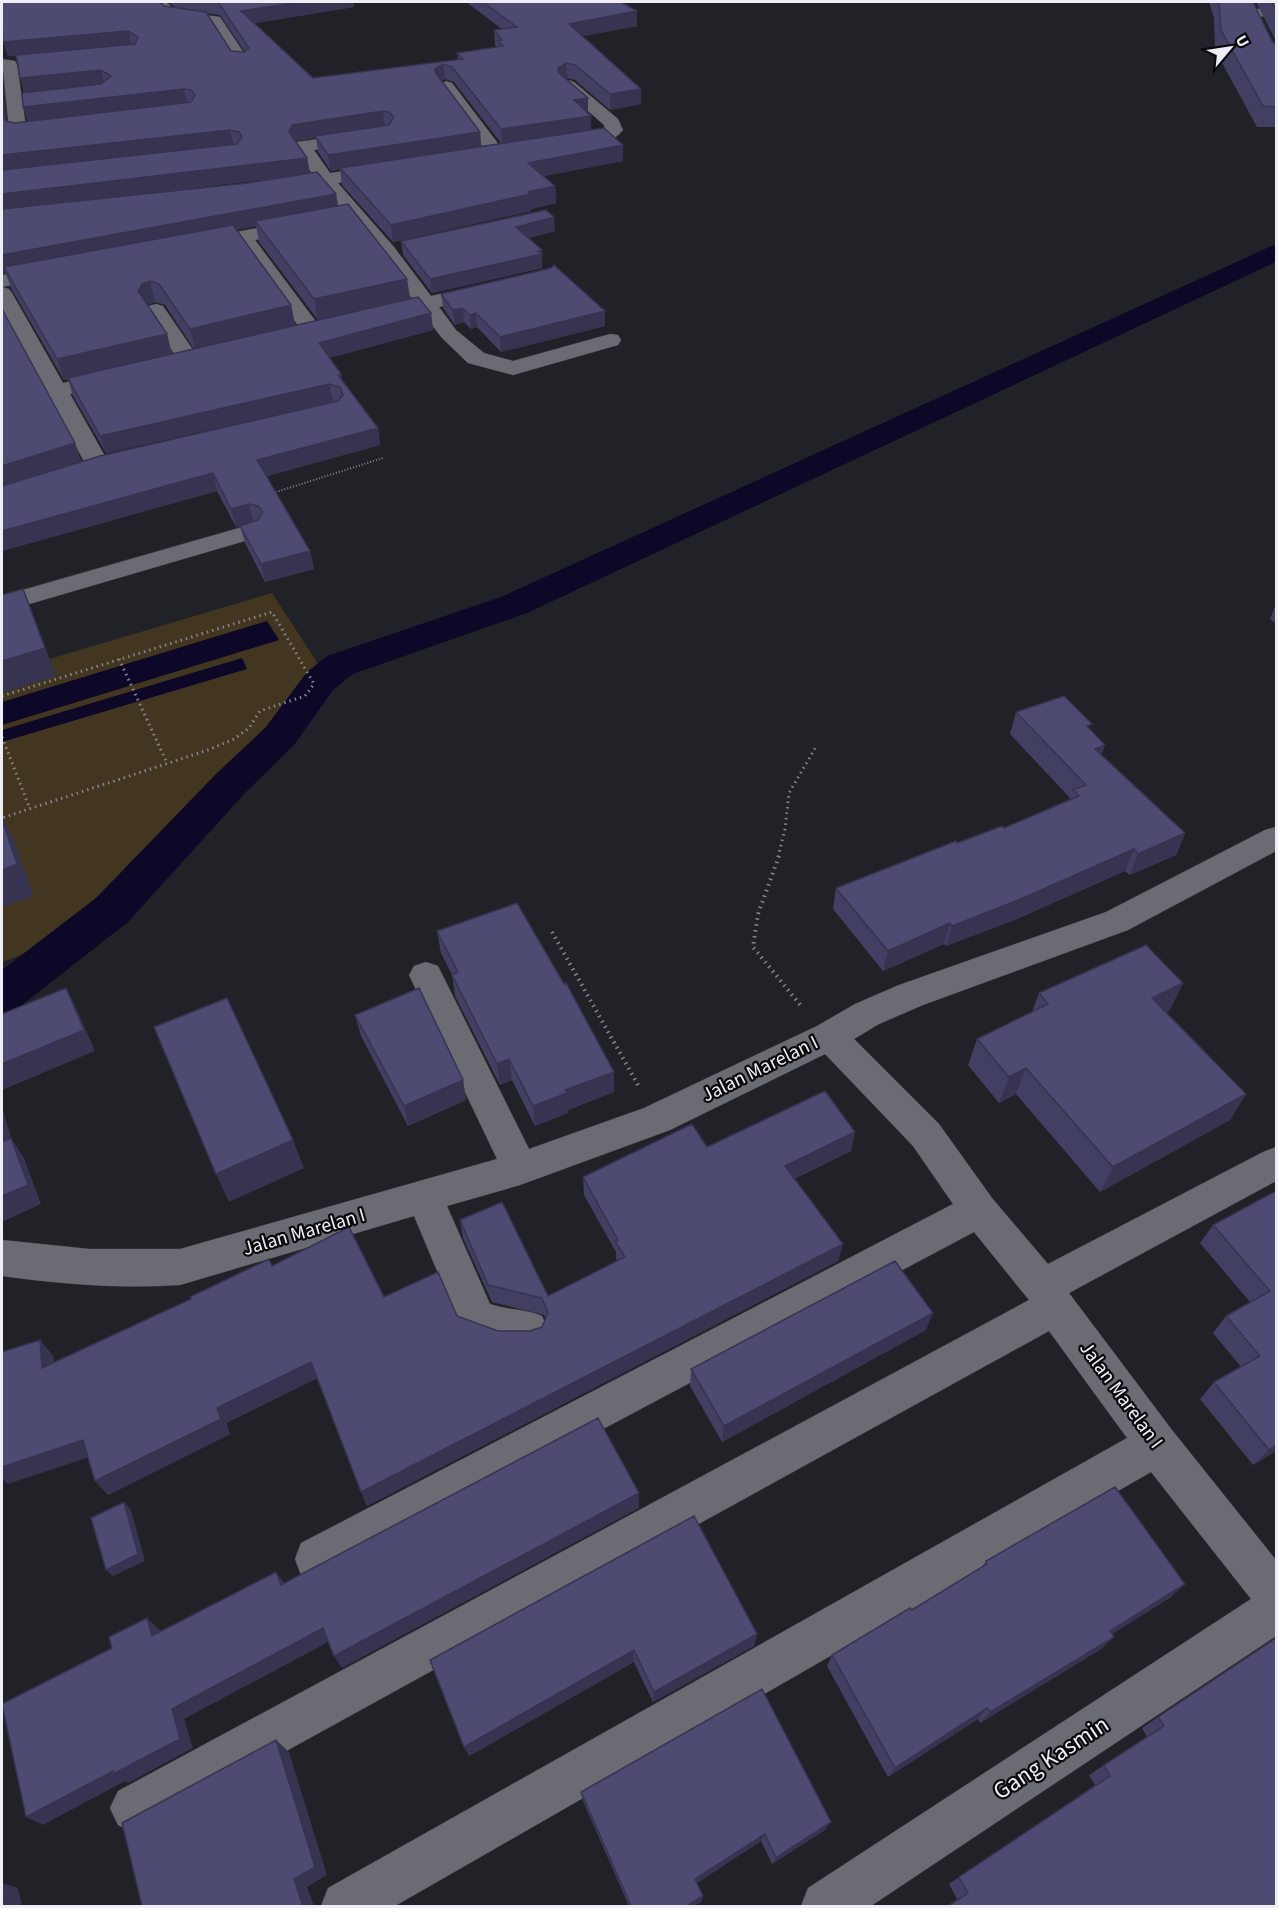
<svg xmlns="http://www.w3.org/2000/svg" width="1278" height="1908" viewBox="0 0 1278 1908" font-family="'Source Sans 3',sans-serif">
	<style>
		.green { fill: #423620 }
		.water { fill: #0d0728 }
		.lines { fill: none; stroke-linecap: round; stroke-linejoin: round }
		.canal { fill: #0d0728; fill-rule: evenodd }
		.minor-casing { stroke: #3c3c43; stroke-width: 1 }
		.path-far2 { stroke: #85858b; stroke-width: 2; stroke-dasharray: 1 2; stroke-linecap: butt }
		.path-far1 { stroke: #85858b; stroke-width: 3; stroke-dasharray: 1.5 4; stroke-linecap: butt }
		.path { stroke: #85858b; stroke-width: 4; stroke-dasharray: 1.5 4.5; stroke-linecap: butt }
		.minor { fill: #6b6b74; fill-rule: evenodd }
		.wall { fill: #424062; fill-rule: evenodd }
		.shaded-wall { fill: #363450 }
		.building { fill: #4d4b72; stroke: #363450; stroke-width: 1.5 }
		.labels { text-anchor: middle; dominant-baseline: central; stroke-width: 4.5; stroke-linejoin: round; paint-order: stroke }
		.street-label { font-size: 20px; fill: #eeeef4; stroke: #0b0b0e }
		.near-street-label { font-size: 24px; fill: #eeeef4; stroke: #0b0b0e }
	</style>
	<rect width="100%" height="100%" fill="#212128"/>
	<!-- green -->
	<path class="green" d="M 272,593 L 326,676 L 277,739 L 230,784 L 112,910 L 41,948 L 2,962 L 2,673 Z"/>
	<!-- water -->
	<path class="water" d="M 267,621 L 279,640 L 2,725 L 2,702 Z
		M 242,658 L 247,669 L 2,742 L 2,730 Z"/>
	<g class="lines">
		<!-- canal -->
		<path class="canal" d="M 1276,244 L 1276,262 L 527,613 L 353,674 L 333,690 L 294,745 L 244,794 L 128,922 L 18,1008 L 2,1013 L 2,970 L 96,898 L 216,774 L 266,727 L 307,672 L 327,656 L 501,597 Z"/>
		<!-- minor casing -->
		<g class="minor-casing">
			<path id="minor" d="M 151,2 L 166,2 L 177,11 L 220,17 L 250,62 L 248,65 L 236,65 L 210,24 L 168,18 Z
				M 1253,9 L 1276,9 L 1276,17 L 1248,16 L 1246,13 L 1248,10 Z
				M 2,59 L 15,61 L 17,64 L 26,127 L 55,123 L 61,124 L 64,128 L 61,132 C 47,135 19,143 9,130 Z
				M 568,80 L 574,82 L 618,119 L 623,130 C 611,146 586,144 568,147 L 562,146 L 559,142 L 562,138 L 601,132 L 605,129 L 604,125 L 562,88 L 560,85 Z
				M 446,81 L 452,83 L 503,150 L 506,154 L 503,158 L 491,158 L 438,86 Z
				M 361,133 L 367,134 L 370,138 L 367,142 L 314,150 L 330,173 L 387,165 L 393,166 L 396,170 L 393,174 L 338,183 L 394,247 L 431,296 L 486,284 L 493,286 L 496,290 L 493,294 L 439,307 L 456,330 L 484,353 L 513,361 L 610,334 L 618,335 L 621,340 L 618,345 L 513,375 L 468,363 L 442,338 L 421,311 L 382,320 L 375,318 L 372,314 L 375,310 L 414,301 L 380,255 L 321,185 L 277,191 L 271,190 L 268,186 L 271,182 L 313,175 L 294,146 L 297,142 Z
				M 301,220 L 308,222 L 311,226 L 308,230 L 255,240 L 323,331 L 319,335 L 312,337 L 305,335 L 238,243 L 198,251 L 191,249 L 188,245 L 191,241 L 198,239 Z
				M 53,266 L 60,268 L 63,272 L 60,276 L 2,287 L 9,289 L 12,293 L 63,383 L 115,370 L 123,372 L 126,377 L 123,382 L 70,394 L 110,465 L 106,470 L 98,472 L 90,470 L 86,465 L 2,311 L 2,275 Z
				M 156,304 L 163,306 L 200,360 L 197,365 L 189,366 L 181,365 L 178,360 L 146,310 L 149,306 Z
				M 253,524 L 262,526 L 265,531 L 262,536 L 2,612 L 2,596 Z
				M 1276,827 L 1276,851 L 1128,930 L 923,1005 L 879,1024 L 854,1039 L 939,1124 L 992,1198 L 1048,1264 L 1263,1152 L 1276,1147 L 1276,1181 L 1069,1293 L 1172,1430 L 1276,1560 L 1276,1636 L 871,1906 L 801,1906 L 808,1888 L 1251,1599 L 1151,1472 L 395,1906 L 321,1906 L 328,1888 L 1127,1438 L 1049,1331 L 152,1825 L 135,1833 L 118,1825 L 110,1808 L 118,1791 L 1029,1300 L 974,1232 L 317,1581 L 301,1575 L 295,1559 L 301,1543 L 953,1204 L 913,1146 L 825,1054 L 670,1130 L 520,1185 L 447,1206 L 490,1304 C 507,1310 525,1309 542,1316 L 548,1329 L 542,1342 C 513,1354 489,1342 462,1330 L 414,1216 L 180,1285 C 120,1289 61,1284 2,1276 L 2,1240 L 90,1249 L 180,1249 L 497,1159 L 409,975 L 414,966 L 426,962 L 438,966 L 529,1149 L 644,1108 L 817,1026 L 855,1004 L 899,985 L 1106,912 L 1265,830 Z"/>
		</g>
		<!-- path-far2 -->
		<path class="path-far2" d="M 273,493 L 383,458"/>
		<!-- path-far1 -->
		<path class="path-far1" d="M 119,659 L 167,763
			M 2,696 L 272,612 L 314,684 L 305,696 L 260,711 L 249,728 L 234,739 L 208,750 L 2,818
			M 2,737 L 30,809
			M 778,857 L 785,829 L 789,793 L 817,745"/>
		<!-- path -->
		<path class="path" d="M 779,856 L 758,914 L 753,947 L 802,1007
			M 552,932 L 638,1085"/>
		<!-- minor -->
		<use href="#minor" class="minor"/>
	</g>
	<!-- wall -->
	<path class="wall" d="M 2,2 L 160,2 L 164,6 L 176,8 L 168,2 L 353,2 L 354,7 L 255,23 L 313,78 L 458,60 L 457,53 L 497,47 L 495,45 L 494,30 L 502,29 L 466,2 L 621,2 L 637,11 L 637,26 L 582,36 L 641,89 L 641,104 L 610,110 L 575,80 L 567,78 L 566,79 L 588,98 L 588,113 L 591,116 L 591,130 L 604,128 L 623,145 L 623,161 L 544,176 L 555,186 L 556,203 L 531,209 L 531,211 L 393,242 L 342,185 L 340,169 L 331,171 L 318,152 L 316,138 L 295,141 L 307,158 L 310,174 L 317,172 L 336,194 L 338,206 L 348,204 L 407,279 L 410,298 L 418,297 L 431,313 L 433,330 L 329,358 L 341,374 L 342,382 L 378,428 L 380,445 L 266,476 L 310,551 L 314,569 L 265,582 L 245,543 L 240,526 L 246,524 L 236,527 L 217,491 L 2,551 L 2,309 L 75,443 L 81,461 L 24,479 L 100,456 L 333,402 L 106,453 L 73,396 L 68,379 L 64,380 L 11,288 L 5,272 L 2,273 L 2,77 L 6,120 L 15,123 L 28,121 L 23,107 L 22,93 L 24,92 L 20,78 L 16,56 L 8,56 L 3,42 L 2,27 ZM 206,13 L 220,15 L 245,52 L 231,51 ZM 445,79 L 454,82 L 501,143 L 481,146 L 480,132 L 441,81 ZM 291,177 L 248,183 L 93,200 L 243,182 ZM 256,226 L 259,242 L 318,320 L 295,325 L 291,305 L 236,230 ZM 155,302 L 165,305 L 194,349 L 172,354 L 167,334 L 148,305 Z
		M 1209,2 L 1253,2 L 1272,41 L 1276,45 L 1276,127 L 1257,127 L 1215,50 L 1214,18 Z
		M 1256,2 L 1276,2 L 1276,41 Z
		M 555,231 L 529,238 L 543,264 L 542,264 L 542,268 L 432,293 L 403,255 L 401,241 Z
		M 441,294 L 605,326 L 501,352 L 477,327 L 471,329 L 464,322 L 455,325 L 443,308 Z
		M 1276,604 L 1276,624 L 1270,619 Z
		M 1016,712 L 1091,730 L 1102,755 L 1185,833 L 1176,855 L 1130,875 L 1125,871 L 1017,919 L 946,946 L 944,944 L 883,971 L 833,909 L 836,888 L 957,843 L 1004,828 L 1069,800 L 1070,798 L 1010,734 Z
		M 437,931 L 614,1092 L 568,1110 L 568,1113 L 535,1126 L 512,1080 L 500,1085 L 455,996 L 452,975 L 441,953 Z
		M 1183,983 L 1169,1011 L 1166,1012 L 1246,1094 L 1230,1120 L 1100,1192 L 1016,1094 L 999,1103 L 968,1065 L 977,1039 L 1032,1012 L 1039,993 Z
		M 355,1015 L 463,1080 L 466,1100 L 408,1126 L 361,1036 Z
		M 855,1132 L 851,1151 L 794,1179 L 843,1244 L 838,1261 L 367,1506 L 317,1378 L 226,1423 L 230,1434 L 108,1495 L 88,1457 L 7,1484 L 40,1340 L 53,1356 L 54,1363 L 272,1266 L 384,1297 L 457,1316 L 498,1331 L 530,1331 L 542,1327 L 546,1319 L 544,1315 L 492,1302 L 463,1238 L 460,1220 L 548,1296 L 617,1261 L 616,1258 L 616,1252 L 584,1195 L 583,1177 L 707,1147 Z
		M 1276,1191 L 1276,1451 L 1253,1465 L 1200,1399 L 1214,1382 L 1241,1367 L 1213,1333 L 1226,1316 L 1250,1302 L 1200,1243 L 1213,1225 Z
		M 926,1330 L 722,1442 L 690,1386 L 691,1369 Z
		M 986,1561 L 1171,1597 L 1112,1634 L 1114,1637 L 1101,1649 L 980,1723 L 978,1719 L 888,1777 L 827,1666 L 832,1655 L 912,1610 L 982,1567 Z
		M 757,1634 L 754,1646 L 653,1702 L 634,1662 L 469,1756 L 430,1660 Z
		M 1158,1717 L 1276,1906 L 947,1906 L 957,1899 L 949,1884 L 1095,1785 L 1089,1775 L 1147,1737 L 1142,1728 Z
		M 581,1792 L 831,1822 L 825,1830 L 772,1864 L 761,1841 L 697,1883 L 703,1896 L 701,1902 L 694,1906 L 629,1906 L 583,1801 Z"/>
	<!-- shaded-wall -->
	<path class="shaded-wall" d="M 298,2 L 353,2 L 354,7 L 244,25 L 241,11 Z
		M 637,11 L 637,26 L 569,39 L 569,24 Z
		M 128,31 L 132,46 L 8,56 L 3,42 Z
		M 566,63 L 567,78 L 559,83 L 558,68 Z
		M 443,64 L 445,79 L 437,84 L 435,72 L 435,69 Z
		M 101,70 L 105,85 L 25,94 L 20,78 Z
		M 2,77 L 7,130 L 2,115 Z
		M 184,89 L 188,104 L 28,123 L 23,107 Z
		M 641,89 L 641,104 L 610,110 L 610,94 Z
		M 588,98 L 588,113 L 574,100 Z
		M 383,111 L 385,127 L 295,141 L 289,132 L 292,125 Z
		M 591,116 L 591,131 L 502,145 L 501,129 Z
		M 230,130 L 234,146 L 2,173 L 2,155 Z
		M 480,132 L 481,147 L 331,171 L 328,155 Z
		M 623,145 L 623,161 L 529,179 L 528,163 Z
		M 307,158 L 310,174 L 2,210 L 2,194 Z
		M 555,186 L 556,203 L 531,209 L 531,211 L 393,242 L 391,225 Z
		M 336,194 L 339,210 L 255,221 L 256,226 L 6,272 L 4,267 L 5,272 L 2,273 L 2,255 Z
		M 554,217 L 555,231 L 517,240 L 516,227 Z
		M 542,250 L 542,268 L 432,293 L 430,279 Z
		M 407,279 L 410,300 L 318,320 L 314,299 Z
		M 150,281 L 155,302 L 147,305 L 138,291 L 142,284 Z
		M 291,305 L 295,326 L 195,349 L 190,329 Z
		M 463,308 L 464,322 L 455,325 L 453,310 Z
		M 605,311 L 605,326 L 501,352 L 500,337 Z
		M 431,313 L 433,330 L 322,360 L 319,343 Z
		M 476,313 L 477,327 L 471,329 L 470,315 Z
		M 167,334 L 172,355 L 64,380 L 57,359 Z
		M 329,384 L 333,402 L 106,453 L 100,436 Z
		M 378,428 L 380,445 L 261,478 L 257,460 Z
		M 75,443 L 81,461 L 2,486 L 2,466 Z
		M 213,473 L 217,491 L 2,551 L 2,531 Z
		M 249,504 L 253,522 L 236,527 L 231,509 Z
		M 310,551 L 314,569 L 265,582 L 261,564 Z
		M 23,589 L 56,676 L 2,693 L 2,661 Z
		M 1105,745 L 1098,766 L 1095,749 Z
		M 2,816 L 14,840 L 33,896 L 2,907 Z
		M 1185,833 L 1176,855 L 1130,875 L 1138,854 Z
		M 1134,849 L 1125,871 L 1017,919 L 946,946 L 952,926 Z
		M 950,923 L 944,944 L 883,971 L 888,951 Z
		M 1183,983 L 1169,1011 L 1139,1025 L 1152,998 Z
		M 66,988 L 77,1010 L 95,1051 L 2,1090 L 2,1064 Z
		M 509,1059 L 512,1080 L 500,1085 L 497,1064 Z
		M 1026,1068 L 1016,1094 L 999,1103 L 1009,1077 Z
		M 614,1072 L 614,1092 L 568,1110 L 568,1113 L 535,1126 L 533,1106 L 565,1090 Z
		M 463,1080 L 466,1100 L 408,1126 L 404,1106 Z
		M 1246,1094 L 1230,1120 L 1100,1192 L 1113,1167 Z
		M 2,1107 L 18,1161 L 4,1141 L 2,1132 Z
		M 855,1132 L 851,1151 L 782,1184 L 785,1166 Z
		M 11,1138 L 24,1158 L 41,1204 L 2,1222 L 2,1196 Z
		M 293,1140 L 304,1168 L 229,1202 L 216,1174 Z
		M 843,1244 L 838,1261 L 367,1506 L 361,1492 Z
		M 933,1313 L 926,1330 L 722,1442 L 724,1426 Z
		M 40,1340 L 53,1356 L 56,1384 L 42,1368 Z
		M 311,1362 L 318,1378 L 226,1423 L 230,1434 L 108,1495 L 95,1481 L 217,1408 Z
		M 83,1440 L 96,1455 L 7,1484 L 2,1478 L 2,1467 Z
		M 1276,1445 L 1276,1451 L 1253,1465 L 1269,1450 Z
		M 639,1493 L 639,1508 L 342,1668 L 334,1656 Z
		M 124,1502 L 131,1510 L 145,1561 L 113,1576 L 106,1570 Z
		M 276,1572 L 286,1585 L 281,1585 Z
		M 1185,1584 L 1171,1597 L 1098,1643 L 1110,1631 Z
		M 147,1618 L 160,1630 L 165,1648 L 152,1636 Z
		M 323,1628 L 332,1640 L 184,1719 L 193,1748 L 128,1783 L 125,1781 L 43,1825 L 26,1817 L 172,1709 Z
		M 757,1634 L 754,1646 L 653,1702 L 654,1692 Z
		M 1114,1637 L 1101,1649 L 980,1723 L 990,1712 Z
		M 634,1650 L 634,1662 L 469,1756 L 464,1747 Z
		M 987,1708 L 978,1719 L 888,1777 L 895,1768 Z
		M 276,1740 L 289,1752 L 327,1875 L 307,1887 L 314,1906 L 303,1906 L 294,1879 Z
		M 831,1822 L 825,1830 L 772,1864 L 776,1858 Z
		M 765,1834 L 761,1841 L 693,1885 L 695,1879 Z
		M 2,1883 L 18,1888 L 22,1906 L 4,1906 L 2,1893 Z
		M 703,1896 L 701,1902 L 694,1906 L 687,1906 Z"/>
	<!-- building -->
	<path class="building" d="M 2,2 L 160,2 L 164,6 L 206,12 L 231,51 L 245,52 L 249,48 L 218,2 L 298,2 L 241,11 L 313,78 L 463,59 L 457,53 L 503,46 L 498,41 L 502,40 L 494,30 L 517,27 L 483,2 L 621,2 L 637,11 L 569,24 L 641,89 L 610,94 L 575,65 L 566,63 L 558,68 L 558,72 L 588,98 L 574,100 L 591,116 L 501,129 L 452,67 L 443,64 L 435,69 L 435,72 L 480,132 L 328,155 L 315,136 L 389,125 L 394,117 L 389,112 L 383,111 L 292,125 L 289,132 L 307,158 L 2,194 L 2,170 L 237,144 L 242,137 L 239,132 L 230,130 L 2,155 L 2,112 L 2,115 L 6,121 L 15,123 L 191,102 L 195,95 L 191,90 L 184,89 L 23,107 L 22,93 L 101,84 L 111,76 L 101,70 L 20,78 L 16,55 L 135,44 L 138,37 L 128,31 L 3,42 L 2,27 Z
		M 1219,2 L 1253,2 L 1272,41 L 1276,45 L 1276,107 L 1263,106 L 1221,30 Z
		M 1272,2 L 1276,2 L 1276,10 Z
		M 604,128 L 623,145 L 528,163 L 555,186 L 528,192 L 530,194 L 391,225 L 340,168 Z
		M 317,172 L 336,194 L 2,255 L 2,209 L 248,183 Z
		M 348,204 L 407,279 L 314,299 L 255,221 Z
		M 546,210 L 554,217 L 516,227 L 542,250 L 538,251 L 542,254 L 430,279 L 401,241 Z
		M 233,225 L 291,305 L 190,329 L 159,284 L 150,281 L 142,284 L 138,291 L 167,334 L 57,359 L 4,267 Z
		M 554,265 L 605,311 L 500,337 L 476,313 L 470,315 L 463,308 L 453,310 L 441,294 L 551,268 Z
		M 418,297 L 431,313 L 319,343 L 341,374 L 338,375 L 378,428 L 257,460 L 310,551 L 261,564 L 240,526 L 258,520 L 263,512 L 258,506 L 249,504 L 231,509 L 213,473 L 2,531 L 2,486 L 100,456 L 338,401 L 343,395 L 340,387 L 329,384 L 100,436 L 68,378 Z
		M 2,309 L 75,443 L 2,466 Z
		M 23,589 L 45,648 L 2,661 L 2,595 Z
		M 1064,696 L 1092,724 L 1087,726 L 1105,745 L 1095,749 L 1185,833 L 1138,854 L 1134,849 L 1023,898 L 952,926 L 950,923 L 888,951 L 836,888 L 956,841 L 957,843 L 1002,826 L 1004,828 L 1079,796 L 1073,790 L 1086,785 L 1016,712 Z
		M 2,819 L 17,864 L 2,870 Z
		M 517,903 L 564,984 L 566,983 L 614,1072 L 565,1090 L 567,1093 L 533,1106 L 509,1059 L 497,1064 L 452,975 L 458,972 L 437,931 Z
		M 1146,945 L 1183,983 L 1152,998 L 1246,1094 L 1113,1167 L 1026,1068 L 1009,1077 L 977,1039 L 1048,1004 L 1039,993 Z
		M 66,988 L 84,1030 L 2,1064 L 2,1014 Z
		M 419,988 L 463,1080 L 404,1106 L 355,1015 Z
		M 227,998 L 293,1140 L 216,1174 L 154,1027 Z
		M 825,1091 L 855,1132 L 785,1166 L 843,1244 L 361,1492 L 311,1362 L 217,1408 L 221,1419 L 95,1481 L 83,1440 L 2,1467 L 2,1352 L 40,1340 L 42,1368 L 191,1299 L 190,1297 L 269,1259 L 272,1266 L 349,1227 L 384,1297 L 438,1272 L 457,1316 L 498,1331 L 530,1331 L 542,1327 L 548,1313 L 542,1298 L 488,1285 L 460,1220 L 502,1202 L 548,1296 L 625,1257 L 615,1241 L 618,1240 L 583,1177 L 692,1124 L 707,1147 Z
		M 2,1132 L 4,1141 L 11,1138 L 28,1185 L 2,1196 Z
		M 1276,1191 L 1276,1445 L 1269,1450 L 1214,1382 L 1260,1356 L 1226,1316 L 1270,1291 L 1213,1225 Z
		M 895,1261 L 933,1313 L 724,1426 L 691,1369 Z
		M 598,1418 L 639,1493 L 334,1656 L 323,1628 L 172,1709 L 180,1739 L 113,1774 L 113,1771 L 26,1817 L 2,1704 L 112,1648 L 109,1637 L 147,1618 L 152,1636 L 276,1572 L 281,1585 Z
		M 1115,1487 L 1185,1584 L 1110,1631 L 1114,1637 L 990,1712 L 987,1708 L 895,1768 L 832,1655 L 910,1608 L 912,1610 L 987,1564 L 986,1561 Z
		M 124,1502 L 138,1554 L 106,1570 L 91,1518 Z
		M 694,1516 L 757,1634 L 654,1692 L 634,1650 L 464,1747 L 430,1660 Z
		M 1276,1638 L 1276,1906 L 949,1906 L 968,1893 L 959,1877 L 1110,1776 L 1104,1765 L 1164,1726 L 1158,1717 Z
		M 762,1689 L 831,1822 L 776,1858 L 765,1834 L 695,1879 L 703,1896 L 687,1906 L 631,1906 L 581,1792 Z
		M 276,1740 L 315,1867 L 294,1879 L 303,1906 L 142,1906 L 122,1823 Z
		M 2,1893 L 4,1906 L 2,1906 Z"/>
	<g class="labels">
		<!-- street labels -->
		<g class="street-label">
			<text transform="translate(760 1069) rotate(-26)">Jalan Marelan I</text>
			<text transform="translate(304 1232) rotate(-16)">Jalan Marelan I</text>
			<text transform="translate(1121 1395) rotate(54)">Jalan Marelan I</text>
		</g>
		<!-- near-street labels -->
		<g class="near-street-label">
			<text transform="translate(1051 1758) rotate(-33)">Gang Kasmin</text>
		</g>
	</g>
	<!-- border -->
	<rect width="1278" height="1908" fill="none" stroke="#eeeef4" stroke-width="6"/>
	<!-- north arrow -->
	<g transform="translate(1230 48) rotate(61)" stroke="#0b0b0e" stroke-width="4.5" paint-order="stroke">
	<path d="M0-4.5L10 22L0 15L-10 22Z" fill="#eeeef4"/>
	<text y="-9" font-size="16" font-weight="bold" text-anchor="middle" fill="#eeeef4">U</text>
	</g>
</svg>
